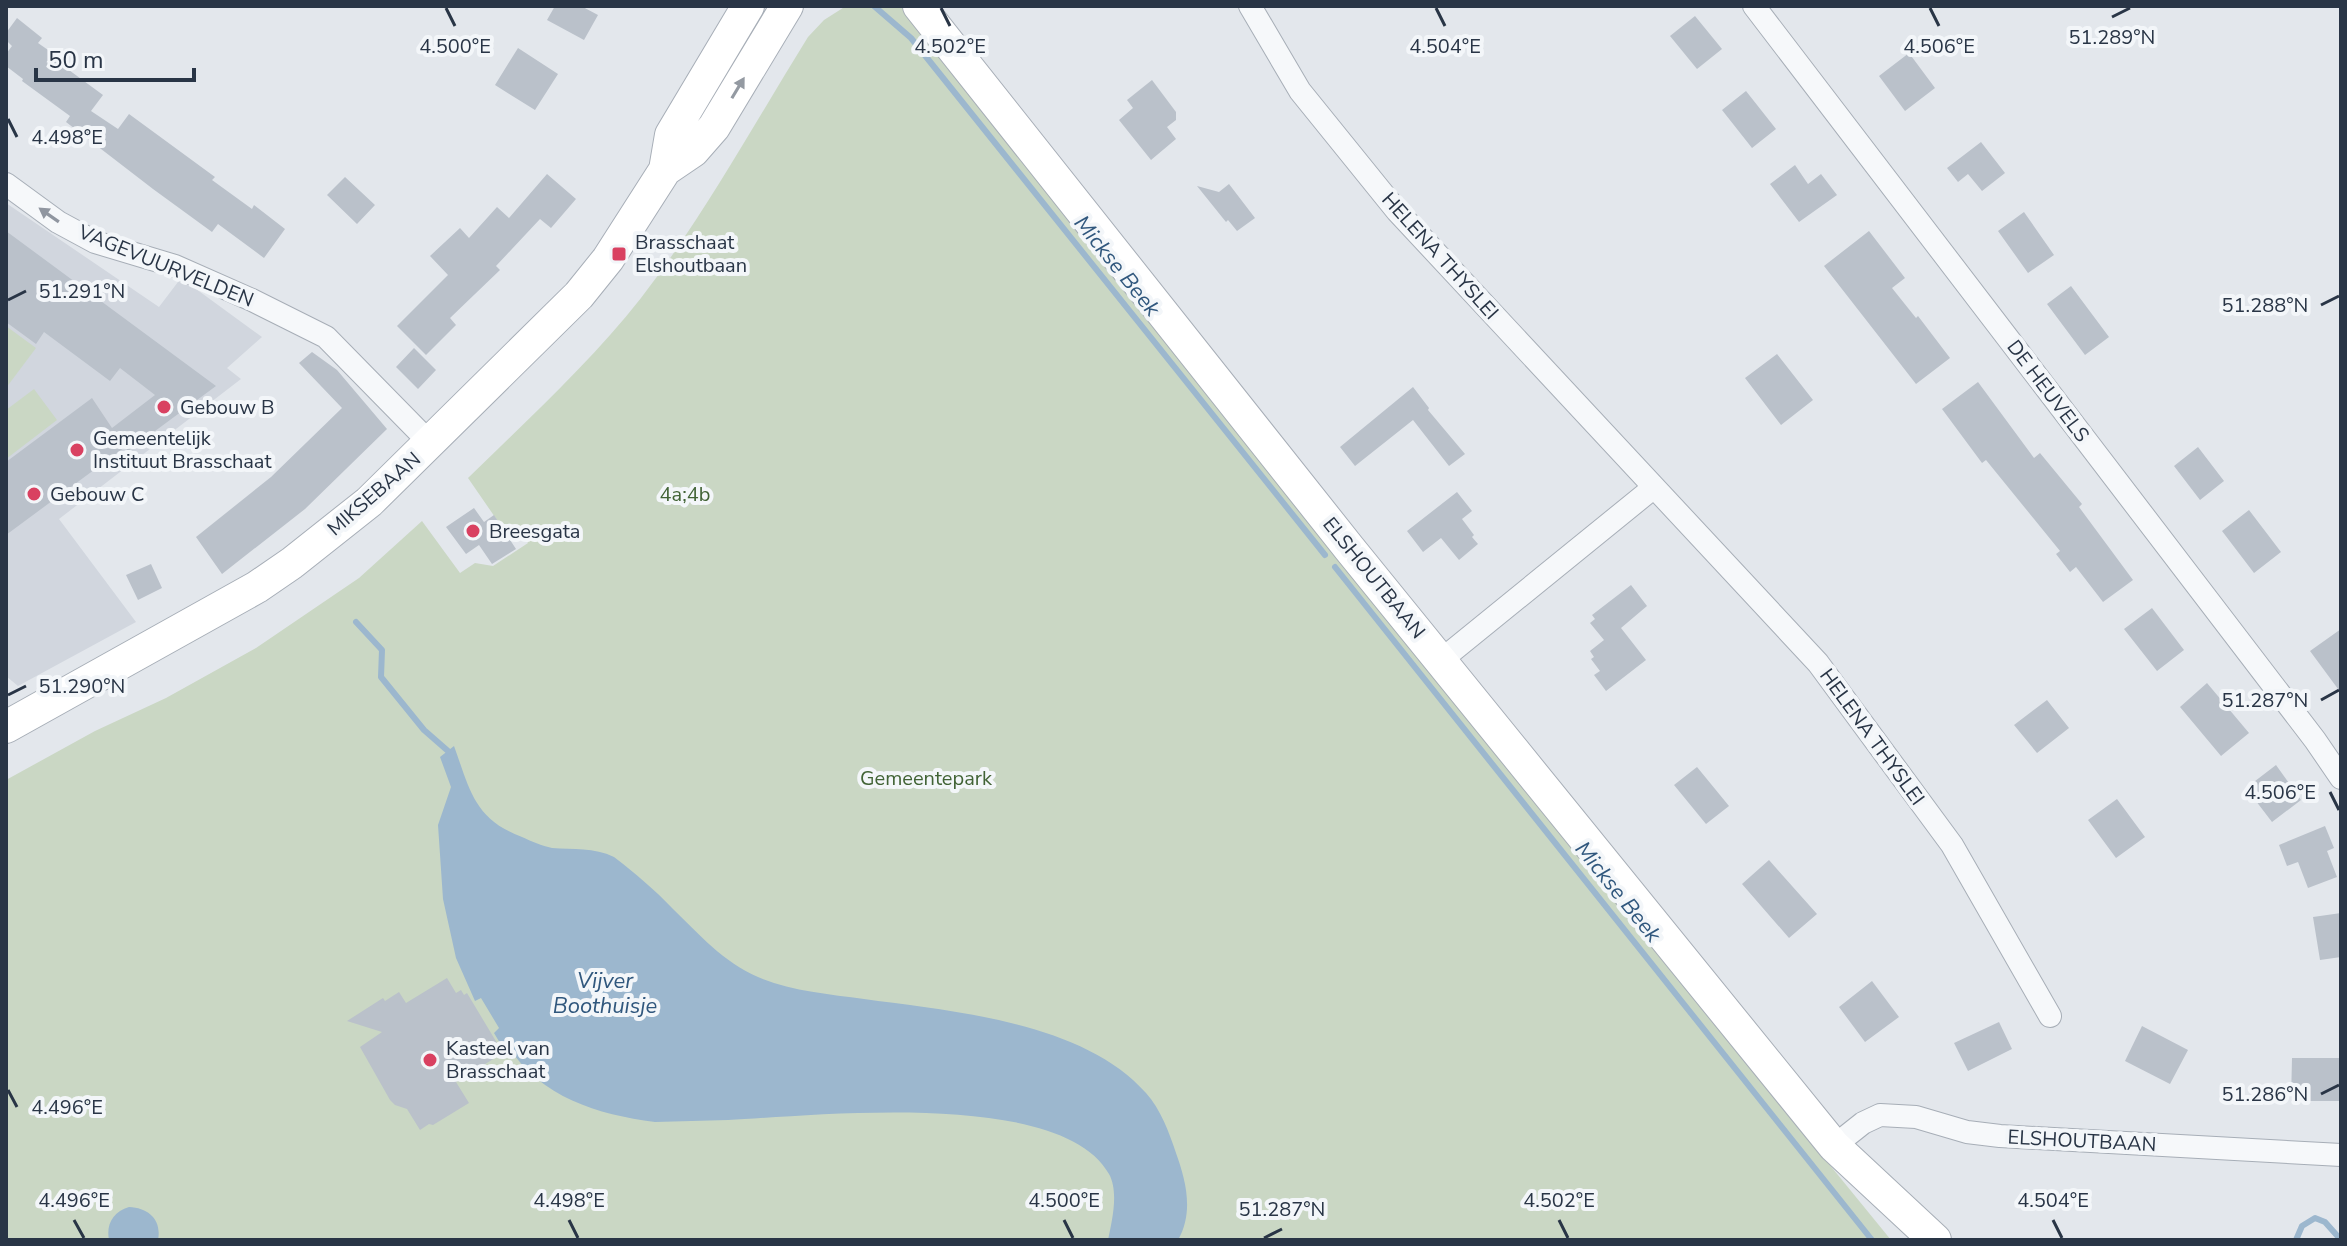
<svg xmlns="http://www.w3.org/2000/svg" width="2347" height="1246" viewBox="0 0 2347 1246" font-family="'Nunito Sans',sans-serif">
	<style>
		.built { fill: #d1d6de }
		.green { fill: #cad7c4 }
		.water { fill: #9cb7ce }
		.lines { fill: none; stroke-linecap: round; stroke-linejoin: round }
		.stream { stroke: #9cb7ce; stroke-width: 6 }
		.building { fill: #bac1ca }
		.street-casing { stroke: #a7aeb7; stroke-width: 24 }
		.secondary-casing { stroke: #a7aeb7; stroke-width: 34 }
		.street { stroke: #f6f8fa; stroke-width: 22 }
		.secondary { stroke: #fff; stroke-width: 32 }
		.oneway { fill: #949aa2 }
		.oneway2 { fill: #9096a0 }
		.ticks { fill: none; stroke: #293546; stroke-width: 3 }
		.poi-dot { fill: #d94161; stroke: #f3f6f9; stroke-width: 3 }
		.labels { text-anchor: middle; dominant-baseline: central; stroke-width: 8; stroke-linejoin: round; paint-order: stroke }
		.poi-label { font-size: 20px; fill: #293546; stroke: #f3f6f9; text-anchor: start }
		.street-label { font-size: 20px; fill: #293546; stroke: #f3f6f9 }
		.park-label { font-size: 20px; fill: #416335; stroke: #f3f6f9 }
		.water-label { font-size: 22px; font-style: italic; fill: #30577d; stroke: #f3f6f9 }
		.ticks-label { font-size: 20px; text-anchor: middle; fill: #293546; stroke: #f3f6f9; stroke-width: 8; stroke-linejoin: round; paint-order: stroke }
	</style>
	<rect width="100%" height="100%" fill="#e3e7ec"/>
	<!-- built -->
	<path class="built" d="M 6,203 L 159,307 L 181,278 L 262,337 L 227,368 L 241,379 L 59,519 L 136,622 L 18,686 L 6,676 Z"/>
	<!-- green -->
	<path class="green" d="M 846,6 L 904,6 L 1732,1045 L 1891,1240 L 6,1240 L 6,780 L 95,731 L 166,698 L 256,648 L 359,578 L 422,521 L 460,573 L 475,563 L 493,566 L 528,543 L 520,529 L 508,536 L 468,478 C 527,420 590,363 641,298 C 704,216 754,124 808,37 L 824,20 Z
		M 6,326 L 36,348 L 6,388 Z
		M 34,389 L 57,420 L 6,459 L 6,410 Z"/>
	<!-- water -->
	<path class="water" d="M 454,746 C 470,790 474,819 522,837 C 531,841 542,846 552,848 C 573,850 594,847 614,857 C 635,873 655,890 673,909 C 699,934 723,962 758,977 C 790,991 829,994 864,999 C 952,1011 1084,1022 1146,1093 C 1161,1110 1169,1132 1176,1153 C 1186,1181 1194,1212 1178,1240 L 1108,1240 C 1112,1221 1119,1192 1109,1174 C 1061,1088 814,1116 728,1120 C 704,1121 679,1121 655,1122 C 596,1114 539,1097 506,1043 L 500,1043 L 494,1033 L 499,1028 L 481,998 L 475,1001 L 456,958 L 443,899 L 438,825 L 451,787 L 440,757 Z
		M 129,1207 C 149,1208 162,1220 158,1240 L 109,1240 C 106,1224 113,1212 129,1207 Z"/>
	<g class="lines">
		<!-- stream -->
		<path class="stream" d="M 874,6 L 911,38 L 1325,555
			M 1335,567 L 1872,1240
			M 356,622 L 382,650 L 381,677 L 424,730 L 448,751
			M 2296,1240 L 2302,1226 L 2315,1218 L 2325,1222 L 2341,1240"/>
	</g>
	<!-- building -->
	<path class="building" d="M 555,6 L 581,6 L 598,15 L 584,40 L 547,20 Z
		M 1695,16 L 1722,49 L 1697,69 L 1670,36 Z
		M 17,18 L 42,38 L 38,43 L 61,59 L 58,62 L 103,95 L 91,111 L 118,129 L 129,114 L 215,177 L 212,180 L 252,209 L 254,205 L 285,229 L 264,258 L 218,224 L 212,232 L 153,189 L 66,122 L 70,116 L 22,81 L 23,79 L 6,66 L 6,54 L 12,46 L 6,40 L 6,33 Z
		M 518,48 L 558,74 L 535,110 L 495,85 Z
		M 1909,53 L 1935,88 L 1905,111 L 1879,76 Z
		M 1152,80 L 1176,112 L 1176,120 L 1167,127 L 1176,139 L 1151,160 L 1119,120 L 1133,108 L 1127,100 Z
		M 1746,91 L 1776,129 L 1752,148 L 1722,110 Z
		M 1981,142 L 2005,173 L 1982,191 L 1968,174 L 1958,182 L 1947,168 Z
		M 1795,165 L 1808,184 L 1821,174 L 1837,195 L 1799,222 L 1770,184 Z
		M 547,174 L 576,199 L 551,228 L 540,219 L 496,266 L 500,270 L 450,318 L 456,325 L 426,355 L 397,326 L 448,275 L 430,256 L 460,228 L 469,238 L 497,207 L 509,218 Z
		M 345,177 L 375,205 L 357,224 L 327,195 Z
		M 1229,184 L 1255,218 L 1237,231 L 1228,220 L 1226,222 L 1197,186 L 1219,192 Z
		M 2024,212 L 2054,255 L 2028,273 L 1998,231 Z
		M 6,231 L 216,386 L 128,451 L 125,447 L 6,535 L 6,462 L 92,398 L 112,428 L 155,395 L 120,368 L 110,381 L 44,332 L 36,344 L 6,322 Z
		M 1869,231 L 1905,278 L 1892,288 L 1916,318 L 1918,316 L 1950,358 L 1916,384 L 1824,266 Z
		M 2071,286 L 2109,337 L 2085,355 L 2047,304 Z
		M 414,348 L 436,370 L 418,389 L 396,367 Z
		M 312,352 L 337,370 L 387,429 L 305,509 L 222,574 L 196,537 L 271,477 L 342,408 L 299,363 Z
		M 1777,354 L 1813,400 L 1781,425 L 1745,378 Z
		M 1978,382 L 2034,458 L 2040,453 L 2082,504 L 2079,507 L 2133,580 L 2103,602 L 2076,567 L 2070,572 L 2056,554 L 2060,551 L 1986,460 L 1982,463 L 1942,409 Z
		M 1413,387 L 1429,408 L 1428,410 L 1465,454 L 1449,466 L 1413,420 L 1355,466 L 1340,447 Z
		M 2198,447 L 2224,481 L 2200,500 L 2174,466 Z
		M 1457,492 L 1472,511 L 1462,519 L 1474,535 L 1472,537 L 1478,544 L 1459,560 L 1441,538 L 1423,552 L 1407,531 Z
		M 474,508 L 484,522 L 494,515 L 516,549 L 492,564 L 479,545 L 466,554 L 446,527 Z
		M 2249,510 L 2281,552 L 2254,573 L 2222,531 Z
		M 151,564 L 162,588 L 138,600 L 126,575 Z
		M 1631,585 L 1647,606 L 1621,628 L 1646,660 L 1606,691 L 1594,675 L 1600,671 L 1591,659 L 1594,657 L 1590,651 L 1604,640 L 1590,623 L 1595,619 L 1592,615 Z
		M 2152,608 L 2184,650 L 2157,671 L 2124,629 Z
		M 2341,629 L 2341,693 L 2310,651 Z
		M 2207,683 L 2249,733 L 2221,756 L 2180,707 Z
		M 2047,700 L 2069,728 L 2037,753 L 2014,725 Z
		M 2276,765 L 2301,800 L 2272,822 L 2246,788 Z
		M 1697,767 L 1729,806 L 1706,824 L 1674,785 Z
		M 2117,799 L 2145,837 L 2116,858 L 2088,820 Z
		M 2325,826 L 2334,848 L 2327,851 L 2337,877 L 2308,888 L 2298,862 L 2287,866 L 2279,845 Z
		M 1769,860 L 1817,914 L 1789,938 L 1742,884 Z
		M 2341,913 L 2341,957 L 2320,960 L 2313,917 Z
		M 447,978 L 456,993 L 461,990 L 464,995 L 467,993 L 503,1053 L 456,1082 L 469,1103 L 433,1125 L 429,1124 L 420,1130 L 407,1109 L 395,1105 L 390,1100 L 360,1047 L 382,1032 L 347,1021 L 383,998 L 385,1001 L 399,992 L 406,1003 Z
		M 1872,981 L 1899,1017 L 1865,1042 L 1839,1007 Z
		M 1999,1022 L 2012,1049 L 1968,1071 L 1954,1043 Z
		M 2142,1026 L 2188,1050 L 2170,1084 L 2125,1061 Z
		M 2292,1058 L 2341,1058 L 2341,1101 L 2291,1101 Z"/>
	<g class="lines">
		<!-- street casing -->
		<g class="street-casing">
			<path id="street" d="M 1250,6 L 1300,91 L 1397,211 L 1818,663 L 1952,845 L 2050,1016
				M 1754,6 L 2315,740 L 2341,778
				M 6,184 L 58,222 L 95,242 L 175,266 L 252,300 L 326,337 L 431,444
				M 1440,661 L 1653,488
				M 1834,1146 L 1863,1123 L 1880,1115 L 1916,1117 L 1967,1132 L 2000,1136 L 2341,1155"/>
		</g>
		<!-- secondary casing -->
		<g class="secondary-casing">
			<path id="secondary" d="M 919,6 L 1349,548 L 1834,1146 L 1935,1240
				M 665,170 L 693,151 L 714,127 L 787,6
				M 6,727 L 257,587 L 292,563 L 369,502 L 579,295 L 608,259 L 665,170 L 671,135 L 748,6"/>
		</g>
		<!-- street -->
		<use href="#street" class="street"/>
		<!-- secondary -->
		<use href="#secondary" class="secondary"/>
	</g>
	<!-- one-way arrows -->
	<defs><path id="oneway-solid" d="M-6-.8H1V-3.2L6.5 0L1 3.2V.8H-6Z" transform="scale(2)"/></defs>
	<use class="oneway" href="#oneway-solid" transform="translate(738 88) rotate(-59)"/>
	<use class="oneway2" href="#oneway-solid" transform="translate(49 215) rotate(-145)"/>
	<!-- ticks -->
	<path class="ticks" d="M 446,8 L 455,26M 941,8 L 950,26M 1436,8 L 1445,26M 1930,8 L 1939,26M 2112,17 L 2130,8M 8,119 L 17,137M 8,300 L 26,291M 2321,305 L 2339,296M 8,695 L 26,686M 2321,700 L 2339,690M 2330,792 L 2339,810M 8,1090 L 17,1107M 2321,1094 L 2339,1085M 74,1220 L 84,1238M 569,1220 L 578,1238M 1064,1220 L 1073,1238M 1559,1220 L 1568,1238M 2053,1220 L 2062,1238M 1264,1238 L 1282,1229"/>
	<!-- markers -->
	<g class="poi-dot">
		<rect x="611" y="246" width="16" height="16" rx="4"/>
		<circle cx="164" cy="407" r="8"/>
		<circle cx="77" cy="450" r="8"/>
		<circle cx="34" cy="494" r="8"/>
		<circle cx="473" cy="531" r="8"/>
		<circle cx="430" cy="1060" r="8"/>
	</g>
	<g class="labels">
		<!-- poi labels -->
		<g class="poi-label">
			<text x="635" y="242">Brasschaat<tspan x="635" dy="23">Elshoutbaan</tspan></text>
			<text x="180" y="407">Gebouw B</text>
			<text x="93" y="438">Gemeentelijk<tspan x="93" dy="23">Instituut Brasschaat</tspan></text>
			<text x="50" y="494">Gebouw C</text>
			<text x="489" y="531">Breesgata</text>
			<text x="446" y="1048">Kasteel van<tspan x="446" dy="23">Brasschaat</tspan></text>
		</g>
		<!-- street labels -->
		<g class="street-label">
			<text transform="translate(1440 256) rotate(48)">HELENA THYSLEI</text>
			<text transform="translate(166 266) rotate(22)">VAGEVUURVELDEN</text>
			<text transform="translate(2048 391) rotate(53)">DE HEUVELS</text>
			<text transform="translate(374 494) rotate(-41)">MIKSEBAAN</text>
			<text transform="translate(1374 578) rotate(51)">ELSHOUTBAAN</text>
			<text transform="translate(1872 737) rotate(54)">HELENA THYSLEI</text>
			<text transform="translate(2082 1141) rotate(3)">ELSHOUTBAAN</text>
		</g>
		<!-- park labels -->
		<g class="park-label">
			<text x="685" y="494">4a;4b</text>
			<text x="926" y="778">Gemeentepark</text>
		</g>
		<!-- water labels -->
		<g class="water-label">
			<text transform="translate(1117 266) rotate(51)">Mickse Beek</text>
			<text transform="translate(1618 892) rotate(51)">Mickse Beek</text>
			<text x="605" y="981">Vijver<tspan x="605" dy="25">Boothuisje</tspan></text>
		</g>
	</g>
	<g class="ticks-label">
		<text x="2112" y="44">51.289°N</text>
		<text x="455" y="53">4.500°E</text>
		<text x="950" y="53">4.502°E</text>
		<text x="1445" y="53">4.504°E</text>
		<text x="1939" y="53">4.506°E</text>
		<text x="67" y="144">4.498°E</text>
		<text x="82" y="298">51.291°N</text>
		<text x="2265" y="312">51.288°N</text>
		<text x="82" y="693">51.290°N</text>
		<text x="2265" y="707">51.287°N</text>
		<text x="2280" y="799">4.506°E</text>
		<text x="2265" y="1101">51.286°N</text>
		<text x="67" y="1114">4.496°E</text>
		<text x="74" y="1207">4.496°E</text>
		<text x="569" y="1207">4.498°E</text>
		<text x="1064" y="1207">4.500°E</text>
		<text x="1559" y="1207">4.502°E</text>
		<text x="2053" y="1207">4.504°E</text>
		<text x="1282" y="1216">51.287°N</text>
	</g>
	<!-- border -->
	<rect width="2347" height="1246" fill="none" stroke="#293546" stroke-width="16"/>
	<!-- scale -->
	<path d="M36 68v12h158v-12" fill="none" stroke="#293546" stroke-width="4"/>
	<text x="48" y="68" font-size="24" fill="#293546" stroke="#f3f6f9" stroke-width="6" paint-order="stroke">50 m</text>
</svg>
